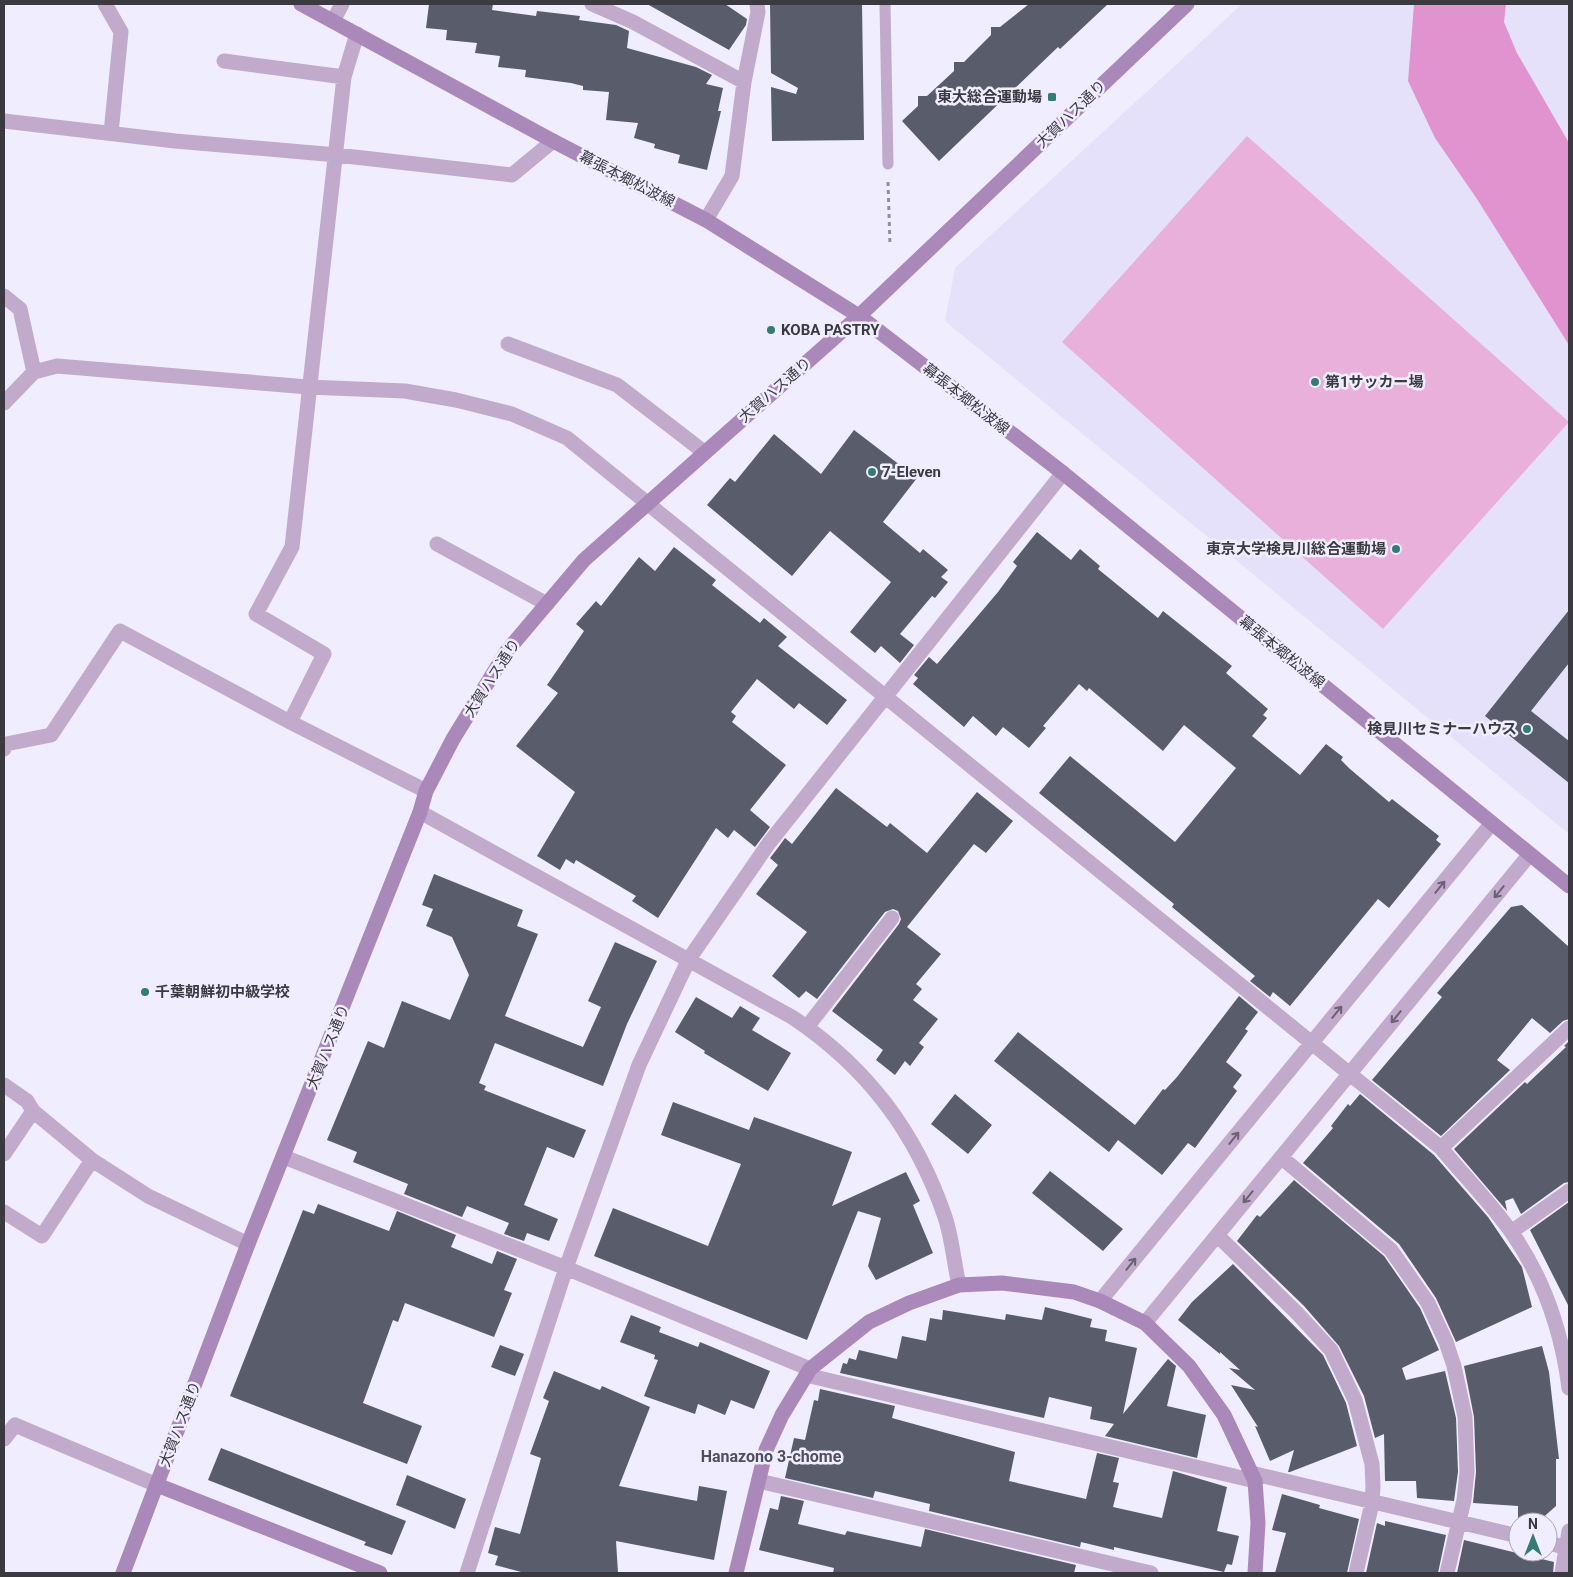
<svg xmlns="http://www.w3.org/2000/svg" width="1573" height="1577" viewBox="0 0 1573 1577" font-family="Roboto,'Noto Sans JP',sans-serif">
	<style>
		.built { fill: #e6e1fa }
		.green { fill: #e8b0da }
		.forest { fill: #e193cf }
		.building { fill: #585c6b }
		.lines { fill: none; stroke-linecap: round; stroke-linejoin: round }
		.path { stroke: #918f9b; stroke-width: 3; stroke-dasharray: 4 4; stroke-linecap: butt }
		.lane { stroke: #c1aacc; stroke-width: 11 }
		.street { stroke: #c1aacc; stroke-width: 15 }
		.secondary { stroke: #aa88ba; stroke-width: 15 }
		.oneway { stroke: #6b6172 }
		.poi-dot { fill: #337b75; stroke: #f0edff; stroke-width: 2 }
		.labels { text-anchor: middle; dominant-baseline: central; stroke-width: 5; stroke-linejoin: round; paint-order: stroke }
		.poi-label { font-size: 15px; font-weight: bold; fill: #3c3a41; stroke: #f0edff; text-anchor: start }
		.street-label { font-size: 15px; fill: #3c3a41; stroke: #f0edff }
		.neighbourhood-label { font-size: 16px; font-weight: bold; fill: #504d5c; stroke: #f0edff }
	</style>
	<rect width="100%" height="100%" fill="#f0edff"/>
	<!-- built -->
	<path class="built" d="M 1242,4 L 1569,4 L 1569,834 L 945,321 L 955,268 Z"/>
	<!-- green -->
	<path class="green" d="M 1247,136 L 1569,422 L 1383,629 L 1062,342 Z"/>
	<!-- forest -->
	<path class="forest" d="M 1414,4 L 1506,4 L 1504,22 L 1517,53 L 1569,143 L 1569,345 L 1477,199 L 1435,138 L 1408,81 Z"/>
	<!-- building -->
	<path class="building" d="M 429,4 L 493,4 L 492,10 L 536,16 L 537,11 L 580,16 L 579,20 L 616,25 L 629,31 L 627,48 L 696,67 L 712,75 L 706,84 L 723,88 L 718,111 L 721,111 L 707,170 L 678,163 L 680,155 L 654,148 L 655,144 L 634,138 L 638,123 L 606,120 L 609,92 L 583,90 L 583,86 L 571,83 L 525,77 L 526,70 L 498,67 L 500,56 L 475,53 L 477,43 L 446,40 L 447,30 L 426,28 Z
		M 647,4 L 725,4 L 747,19 L 746,25 L 729,50 Z
		M 770,4 L 862,4 L 864,140 L 772,141 L 771,87 L 796,94 L 798,88 L 771,73 Z
		M 1029,4 L 1108,4 L 1060,49 L 1058,47 L 939,161 L 902,121 L 918,106 L 918,96 L 927,96 L 954,71 L 954,62 L 964,62 L 991,35 L 991,27 L 1000,27 Z
		M 854,430 L 917,478 L 883,522 L 920,553 L 923,549 L 948,570 L 941,577 L 948,582 L 935,598 L 932,596 L 900,634 L 914,645 L 900,663 L 881,646 L 875,653 L 850,632 L 891,582 L 830,531 L 792,576 L 707,505 L 730,478 L 735,482 L 774,434 L 821,474 Z
		M 1037,532 L 1071,560 L 1080,549 L 1100,566 L 1098,569 L 1158,618 L 1163,611 L 1232,666 L 1226,673 L 1268,709 L 1263,715 L 1267,718 L 1252,736 L 1300,775 L 1326,744 L 1343,757 L 1341,760 L 1350,769 L 1389,802 L 1392,799 L 1439,836 L 1436,840 L 1441,844 L 1389,908 L 1378,899 L 1290,1006 L 1273,992 L 1270,997 L 1250,981 L 1255,976 L 1172,907 L 1174,904 L 1039,793 L 1070,756 L 1175,842 L 1236,768 L 1184,725 L 1163,751 L 1089,688 L 1087,691 L 1079,684 L 1043,726 L 1046,728 L 1029,748 L 1003,727 L 996,736 L 973,716 L 964,727 L 913,684 L 918,678 L 914,675 L 929,657 L 937,664 L 998,592 L 1017,566 L 1013,562 Z
		M 674,547 L 716,580 L 712,585 L 760,623 L 764,618 L 787,637 L 778,646 L 847,700 L 827,725 L 799,703 L 794,709 L 757,679 L 731,712 L 736,716 L 732,722 L 786,765 L 750,810 L 770,827 L 755,847 L 734,830 L 728,838 L 716,828 L 658,918 L 632,901 L 636,896 L 576,860 L 574,864 L 566,859 L 560,870 L 537,856 L 575,792 L 516,746 L 558,693 L 547,685 L 584,631 L 576,624 L 596,601 L 601,606 L 639,557 L 655,571 Z
		M 1569,610 L 1569,663 L 1531,711 L 1569,741 L 1569,783 L 1485,716 Z
		M 836,788 L 887,827 L 890,823 L 927,853 L 977,792 L 1013,821 L 986,853 L 974,844 L 907,927 L 941,954 L 916,984 L 922,989 L 913,1000 L 938,1019 L 919,1043 L 924,1047 L 910,1066 L 905,1061 L 895,1075 L 876,1060 L 883,1050 L 832,1011 L 899,924 L 901,919 L 898,911 L 893,909 L 885,912 L 817,999 L 806,991 L 799,998 L 772,976 L 807,932 L 756,894 L 778,865 L 770,858 L 777,849 L 785,838 L 792,844 Z
		M 434,874 L 523,910 L 517,926 L 538,934 L 505,1016 L 583,1047 L 601,1007 L 588,1001 L 615,942 L 657,961 L 627,1024 L 603,1086 L 495,1043 L 479,1083 L 486,1086 L 484,1090 L 586,1130 L 574,1158 L 547,1147 L 524,1205 L 558,1219 L 549,1241 L 527,1233 L 524,1241 L 504,1234 L 509,1223 L 467,1206 L 462,1217 L 404,1194 L 408,1184 L 353,1162 L 357,1152 L 327,1140 L 368,1041 L 384,1048 L 402,1001 L 450,1020 L 469,975 L 452,937 L 426,926 L 433,909 L 422,905 Z
		M 1522,905 L 1569,947 L 1569,1019 L 1563,1021 L 1550,1033 L 1532,1018 L 1497,1060 L 1510,1070 L 1441,1136 L 1372,1080 L 1442,997 L 1437,993 L 1511,907 Z
		M 1239,996 L 1258,1012 L 1245,1029 L 1248,1031 L 1226,1062 L 1242,1075 L 1233,1087 L 1237,1091 L 1195,1148 L 1188,1143 L 1162,1175 L 1118,1140 L 1109,1152 L 994,1061 L 1018,1032 L 1135,1125 L 1163,1089 L 1165,1090 L 1177,1077 Z
		M 696,997 L 732,1018 L 740,1006 L 760,1018 L 752,1030 L 791,1053 L 768,1091 L 704,1053 L 705,1051 L 675,1032 Z
		M 1569,1041 L 1569,1182 L 1564,1183 L 1521,1214 L 1513,1198 L 1505,1201 L 1507,1211 L 1454,1149 L 1525,1082 L 1527,1084 L 1566,1047 L 1564,1046 Z
		M 955,1094 L 992,1125 L 968,1154 L 931,1124 Z
		M 1360,1094 L 1434,1155 L 1488,1217 L 1522,1267 L 1532,1307 L 1456,1342 L 1436,1298 L 1399,1244 L 1303,1163 L 1333,1128 L 1331,1126 L 1348,1104 L 1350,1106 Z
		M 673,1102 L 749,1130 L 754,1117 L 852,1152 L 832,1206 L 906,1172 L 920,1201 L 913,1205 L 933,1253 L 876,1280 L 868,1266 L 881,1218 L 858,1211 L 807,1340 L 594,1256 L 613,1208 L 708,1246 L 741,1164 L 661,1135 Z
		M 1050,1171 L 1123,1229 L 1103,1251 L 1032,1193 Z
		M 1294,1180 L 1384,1256 L 1420,1308 L 1439,1350 L 1402,1368 L 1406,1380 L 1445,1371 L 1456,1418 L 1458,1472 L 1454,1501 L 1417,1498 L 1416,1481 L 1385,1481 L 1384,1434 L 1375,1438 L 1364,1396 L 1339,1346 L 1304,1306 L 1237,1241 L 1257,1215 L 1260,1217 Z
		M 1569,1202 L 1569,1307 L 1530,1230 Z
		M 318,1204 L 389,1231 L 397,1211 L 456,1235 L 451,1247 L 492,1264 L 497,1251 L 517,1259 L 504,1290 L 512,1293 L 494,1337 L 405,1303 L 398,1322 L 393,1320 L 363,1403 L 422,1426 L 407,1464 L 230,1396 L 303,1210 L 314,1214 Z
		M 1233,1264 L 1323,1355 L 1346,1403 L 1357,1446 L 1290,1472 L 1288,1472 L 1294,1450 L 1270,1461 L 1255,1426 L 1258,1427 L 1231,1385 L 1255,1390 L 1229,1368 L 1240,1370 L 1220,1352 L 1220,1354 L 1178,1320 L 1192,1302 Z
		M 1045,1307 L 1092,1319 L 1090,1327 L 1107,1330 L 1105,1341 L 1137,1348 L 1123,1414 L 1168,1359 L 1176,1366 L 1167,1406 L 1206,1415 L 1197,1458 L 1105,1436 L 1114,1424 L 1090,1419 L 1092,1407 L 1049,1397 L 1044,1418 L 840,1373 L 843,1363 L 847,1364 L 849,1358 L 856,1360 L 859,1350 L 897,1359 L 902,1336 L 926,1341 L 930,1318 L 942,1320 L 943,1310 L 1005,1320 L 1006,1314 L 1042,1320 Z
		M 631,1315 L 661,1327 L 659,1332 L 698,1347 L 700,1342 L 770,1371 L 754,1409 L 731,1400 L 725,1415 L 698,1404 L 695,1414 L 644,1396 L 658,1360 L 654,1359 L 655,1355 L 620,1342 Z
		M 500,1345 L 524,1354 L 515,1376 L 491,1367 Z
		M 1542,1346 L 1549,1372 L 1559,1459 L 1556,1459 L 1556,1506 L 1538,1522 L 1518,1522 L 1518,1506 L 1473,1503 L 1476,1472 L 1474,1417 L 1464,1366 Z
		M 554,1371 L 600,1390 L 602,1386 L 650,1407 L 619,1486 L 697,1501 L 699,1486 L 727,1491 L 714,1560 L 616,1541 L 618,1573 L 525,1573 L 495,1565 L 498,1556 L 488,1553 L 495,1527 L 520,1534 L 541,1458 L 530,1454 L 549,1401 L 543,1398 Z
		M 820,1389 L 895,1406 L 892,1418 L 1015,1452 L 1009,1481 L 1086,1499 L 1097,1453 L 1119,1458 L 1113,1482 L 1119,1483 L 1113,1507 L 1162,1518 L 1173,1471 L 1227,1487 L 1217,1531 L 1239,1536 L 1232,1565 L 1227,1564 L 1224,1572 L 1114,1547 L 1114,1550 L 1081,1542 L 1080,1547 L 929,1511 L 930,1504 L 875,1491 L 873,1498 L 785,1478 L 794,1438 L 805,1440 L 814,1400 L 818,1401 Z
		M 221,1448 L 406,1521 L 392,1555 L 364,1545 L 366,1542 L 208,1480 Z
		M 407,1475 L 466,1499 L 455,1529 L 396,1505 Z
		M 1282,1494 L 1320,1505 L 1319,1508 L 1359,1519 L 1347,1573 L 1275,1573 L 1286,1533 L 1272,1530 Z
		M 781,1496 L 804,1501 L 798,1524 L 845,1535 L 847,1531 L 921,1547 L 925,1529 L 1076,1565 L 1074,1573 L 833,1573 L 834,1568 L 759,1550 L 770,1508 L 778,1510 Z
		M 1385,1521 L 1446,1535 L 1438,1573 L 1366,1573 L 1377,1523 L 1385,1526 Z
		M 1464,1540 L 1554,1562 L 1553,1573 L 1457,1573 Z"/>
	<g class="lines">
		<!-- path -->
		<path class="path" d="M 888,182 L 890,245"/>
		<!-- lane -->
		<path class="lane" d="M 885,4 L 888,164"/>
		<!-- street -->
		<path class="street" d="M 105,4 L 121,32 L 111,133
			M 592,4 L 633,22 L 744,82
			M 333,21 L 342,4
			M 224,61 L 344,77
			M 4,121 L 175,141 L 337,155 L 512,175 L 553,141
			M 706,220 L 732,176 L 744,82 L 758,12 L 757,4
			M 4,296 L 20,309 L 34,372
			M 508,344 L 617,385 L 704,452
			M 4,403 L 34,372 L 57,366 L 308,387 L 405,391 L 456,400 L 512,414 L 567,438 L 1441,1148 C 1464,1176 1491,1203 1512,1233 C 1544,1279 1562,1333 1569,1388
			M 437,544 L 547,604
			M 290,722 L 324,654 L 256,614 L 292,547 L 344,77 L 357,34
			M 4,749 L 6,744 L 51,735 L 120,631 L 290,722 L 426,791
			M 420,812 L 792,1017 C 867,1067 916,1132 945,1217 C 952,1238 954,1263 959,1285
			M 807,1027 L 892,918
			M 4,1085 L 27,1101 L 33,1111 L 92,1160 L 148,1196 L 248,1244
			M 1441,1148 L 1569,1028
			M 4,1154 L 33,1111
			M 284,1157 L 566,1268 L 810,1369
			M 1281,1157 L 1391,1250 L 1428,1303 L 1446,1342 L 1454,1366 L 1465,1417 L 1467,1472 L 1464,1500 L 1447,1573
			M 4,1212 L 42,1236 L 92,1160
			M 1511,1232 L 1569,1191
			M 1217,1235 L 1297,1313 L 1331,1350 L 1355,1400 L 1372,1464 L 1373,1486 L 1372,1503 L 1356,1573
			M 1100,1301 L 1492,823
			M 1145,1323 L 1530,854
			M 806,1375 L 1255,1481
			M 4,1439 L 15,1425 L 157,1485
			M 1251,1473 L 1518,1536
			M 759,1481 L 1151,1573
			M 1548,1543 L 1569,1548
			M 467,1573 L 566,1268 L 639,1065 L 689,959 L 769,843 L 1063,473
			M 1562,1573 L 1569,1531"/>
		<!-- secondary -->
		<path class="secondary" d="M 301,4 L 553,141 L 706,220 L 859,316 L 1063,473 L 1569,886
			M 157,1485 L 380,1573
			M 123,1573 L 248,1244 L 420,812 L 426,791 L 453,739 L 507,651 L 584,560 L 859,316 L 1187,4
			M 736,1573 L 766,1450 L 782,1415 L 810,1369 L 869,1322 L 909,1303 L 959,1285 L 1002,1283 L 1074,1292 L 1100,1301 L 1145,1323 L 1189,1366 L 1224,1415 L 1255,1481 L 1258,1523 L 1255,1573"/>
	</g>
	<!-- one-way arrows -->
	<defs><path id="oneway-shaft" d="M-6 0H5M1.5-3L5.5 0L1.5 3" fill="none" stroke-width="1.6" stroke-linecap="round" stroke-linejoin="round" transform="scale(1.25)"/></defs>
	<g class="oneway">
		<use href="#oneway-shaft" transform="translate(1440 887) rotate(-51)"/>
		<use href="#oneway-shaft" transform="translate(1499 892) rotate(129)"/>
		<use href="#oneway-shaft" transform="translate(1337 1012) rotate(-51)"/>
		<use href="#oneway-shaft" transform="translate(1396 1017) rotate(129)"/>
		<use href="#oneway-shaft" transform="translate(1234 1138) rotate(-51)"/>
		<use href="#oneway-shaft" transform="translate(1248 1197) rotate(129)"/>
		<use href="#oneway-shaft" transform="translate(1131 1264) rotate(-51)"/>
	</g>
	<!-- markers -->
	<g class="poi-dot">
		<rect x="1047" y="92" width="10" height="10" rx="2.5"/>
		<circle cx="771" cy="330" r="5"/>
		<circle cx="1315" cy="382" r="5"/>
		<circle cx="872" cy="472" r="5"/>
		<circle cx="1396" cy="549" r="5"/>
		<circle cx="1527" cy="729" r="5"/>
		<circle cx="145" cy="992" r="5"/>
	</g>
	<g class="labels">
		<!-- poi labels -->
		<g class="poi-label">
			<text x="1042" y="97" text-anchor="end">東大総合運動場</text>
			<text x="781" y="330">KOBA PASTRY</text>
			<text x="1325" y="382">第1サッカー場</text>
			<text x="882" y="472">7-Eleven</text>
			<text x="1386" y="549" text-anchor="end">東京大学検見川総合運動場</text>
			<text x="1517" y="729" text-anchor="end">検見川セミナーハウス</text>
			<text x="155" y="992">千葉朝鮮初中級学校</text>
		</g>
		<!-- street labels -->
		<g class="street-label">
			<text transform="translate(1071 114) rotate(-44)">大賀ハス通り</text>
			<text transform="translate(627 179) rotate(27)">幕張本郷松波線</text>
			<text transform="translate(775 390) rotate(-41)">大賀ハス通り</text>
			<text transform="translate(966 399) rotate(38)">幕張本郷松波線</text>
			<text transform="translate(1282 652) rotate(39)">幕張本郷松波線</text>
			<text transform="translate(492 678) rotate(-57)">大賀ハス通り</text>
			<text transform="translate(328 1047) rotate(-68)">大賀ハス通り</text>
			<text transform="translate(180 1424) rotate(-69)">大賀ハス通り</text>
		</g>
		<!-- neighbourhood labels -->
		<g class="neighbourhood-label">
			<text x="771" y="1456">Hanazono 3-chome</text>
		</g>
	</g>
	<!-- border -->
	<rect width="1573" height="1577" fill="none" stroke="#3c3a41" stroke-width="10"/>
	<!-- north arrow -->
	<g transform="translate(1533 1537)"><circle r="24" fill="#f0edff" stroke="#a8a5b3"/>
	<path d="M0-4L9 19L0 12L-9 19Z" fill="#337b75"/>
	<text y="-8" font-size="14" font-weight="bold" text-anchor="middle" fill="#3c3a41">N</text>
	</g>
</svg>
